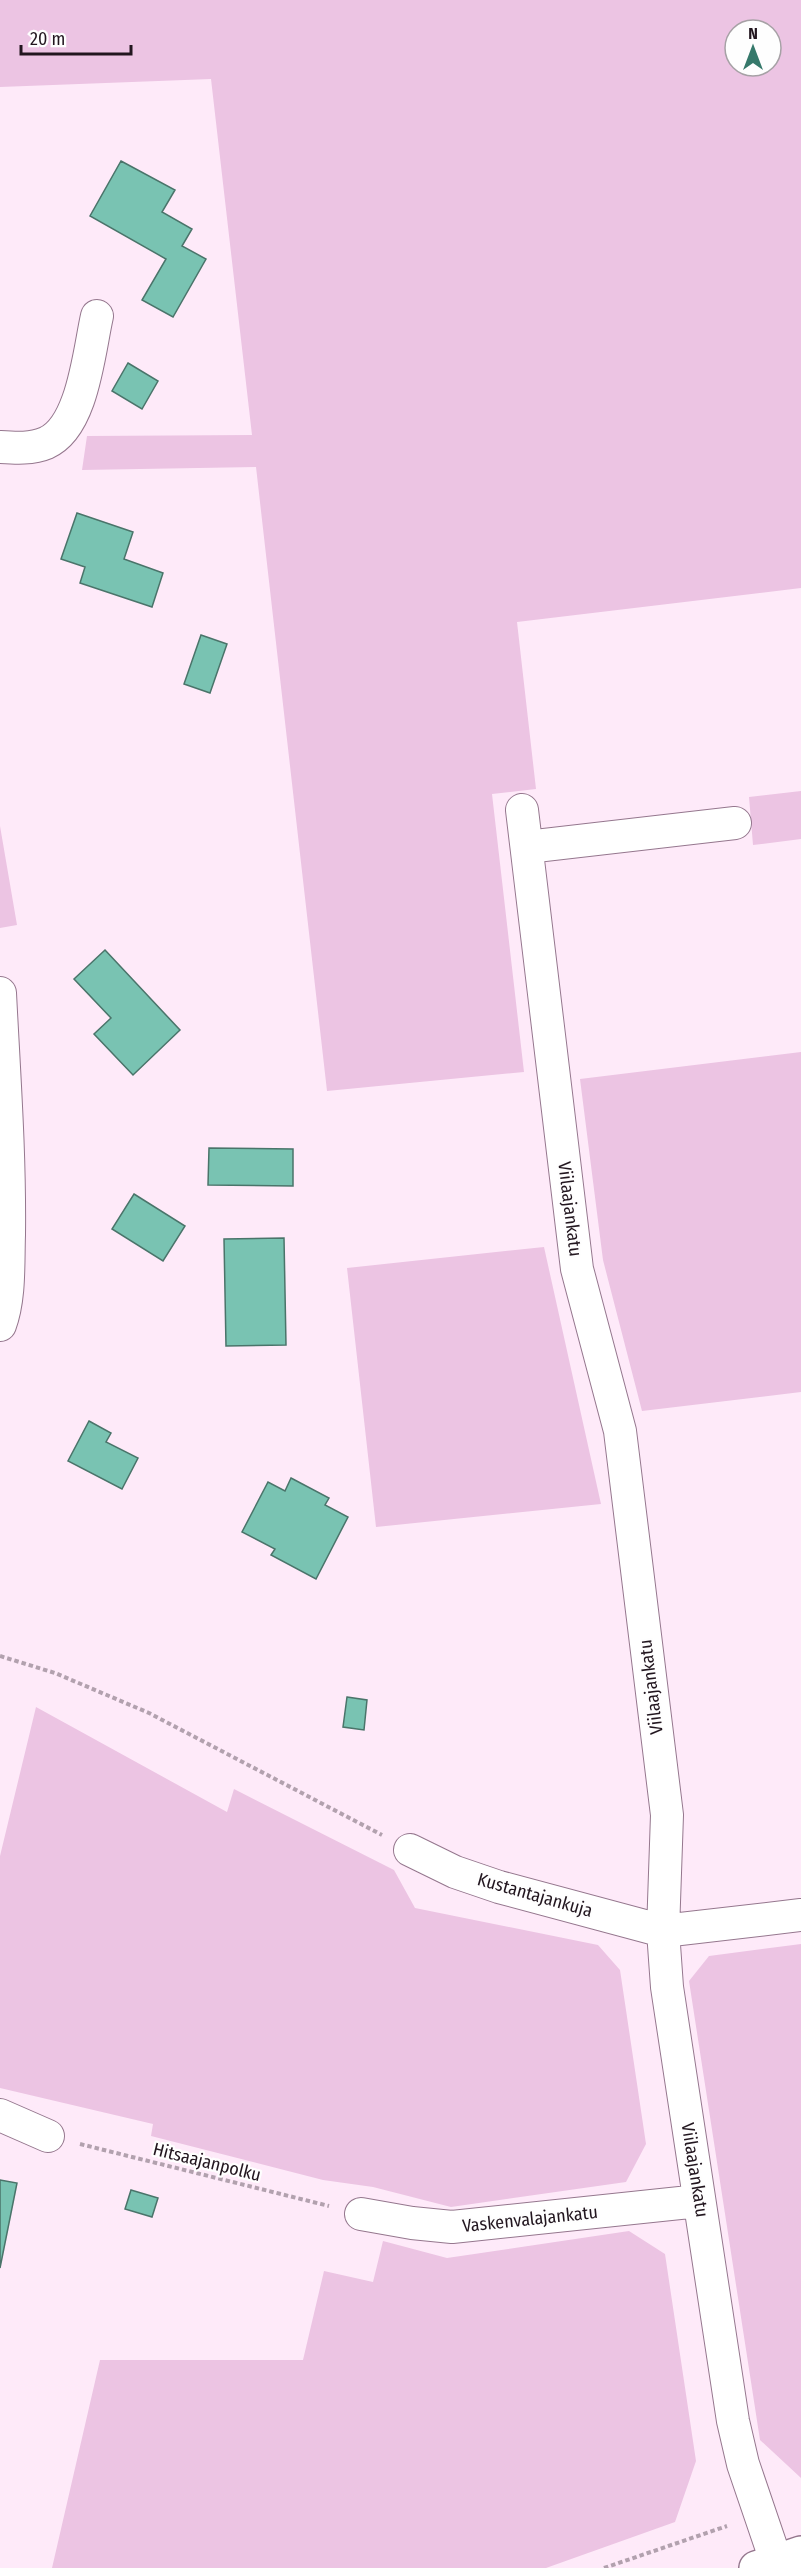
<svg xmlns="http://www.w3.org/2000/svg" width="801" height="2568" viewBox="0 0 801 2568" font-family="'Fira Sans Condensed',sans-serif">
	<style>
		.green { fill: #ecc4e3; fill-rule: evenodd }
		.building { fill: #79c3b2; stroke: #4a746a; stroke-width: 1.5 }
		.lines { fill: none; stroke-linecap: round; stroke-linejoin: round }
		.minor-casing { stroke: #95778e; stroke-width: 34 }
		.tertiary-casing { stroke: #95778e; stroke-width: 36 }
		.path { stroke: #b2a1ae; stroke-width: 4; stroke-dasharray: 4.5 3; stroke-linecap: butt }
		.minor { stroke: #fff; stroke-width: 32 }
		.tertiary { stroke: #fff; stroke-width: 33 }
		.labels { text-anchor: middle; dominant-baseline: central; stroke-width: 4.5; stroke-linejoin: round; paint-order: stroke }
		.street-label { font-size: 18px; fill: #22161f; stroke: #fefefe }
	</style>
	<rect width="100%" height="100%" fill="#feeaf9"/>
	<!-- green -->
	<path class="green" d="M 0,0 L 801,0 L 801,588 L 517,622 L 536,789 L 492,794 L 524,1072 L 327,1091 L 256,467 L 82,470 L 87,436 L 252,435 L 211,79 L 0,87 ZM 735,30 L 771,30 L 771,66 L 735,66 Z
		M 801,791 L 801,839 L 753,845 L 749,797 Z
		M 0,826 L 17,925 L 0,928 Z
		M 801,1052 L 801,1392 L 642,1411 L 603,1260 L 580,1079 Z
		M 544,1247 L 601,1504 L 376,1527 L 347,1268 Z
		M 36,1707 L 227,1812 L 234,1789 L 394,1870 L 415,1908 L 598,1945 L 620,1970 L 646,2144 L 626,2182 L 451,2207 L 373,2187 L 323,2180 L 151,2136 L 153,2124 L 0,2088 L 0,1856 Z
		M 801,1944 L 801,2478 L 760,2440 L 689,1981 L 709,1956 Z
		M 629,2231 L 665,2254 L 696,2461 L 675,2522 L 546,2568 L 52,2568 L 100,2360 L 303,2360 L 324,2271 L 373,2282 L 383,2241 L 447,2258 Z"/>
	<!-- building -->
	<path class="building" d="M 121,161 L 175,190 L 162,212 L 192,229 L 182,246 L 206,259 L 173,317 L 142,300 L 166,259 L 90,216 Z
		M 128,363 L 158,381 L 142,409 L 112,391 Z
		M 77,513 L 133,532 L 124,559 L 163,573 L 152,607 L 80,583 L 85,567 L 61,559 Z
		M 201,635 L 227,644 L 210,693 L 184,684 Z
		M 105,950 L 180,1030 L 133,1075 L 94,1034 L 111,1018 L 74,979 Z
		M 209,1148 L 293,1149 L 293,1186 L 208,1185 Z
		M 134,1194 L 185,1226 L 163,1261 L 112,1229 Z
		M 284,1238 L 286,1345 L 226,1346 L 224,1239 Z
		M 89,1421 L 111,1433 L 106,1442 L 138,1458 L 122,1489 L 68,1461 Z
		M 291,1478 L 329,1498 L 325,1505 L 348,1517 L 316,1579 L 271,1555 L 275,1549 L 242,1532 L 268,1482 L 285,1491 Z
		M 347,1697 L 367,1700 L 364,1730 L 343,1727 Z
		M 0,2180 L 17,2183 L 0,2268 Z
		M 131,2190 L 158,2198 L 152,2217 L 125,2209 Z"/>
	<g class="lines">
		<!-- minor casing -->
		<g class="minor-casing">
			<path id="minor" d="M 0,447 C 16,448 32,449 46,443 C 83,427 89,351 97,316
				M 522,810 L 577,1269 L 620,1431 L 667,1815 L 663,1931 L 667,1987 L 733,2421 L 743,2464 L 776,2561
				M 527,847 L 735,823
				M 0,993 C 4,1073 10,1154 9,1235 C 8,1264 10,1298 0,1325
				M 410,1850 L 455,1872 L 499,1887 L 663,1931 L 801,1915
				M 0,2115 L 48,2136
				M 361,2214 L 412,2223 L 452,2227 L 699,2201"/>
		</g>
		<!-- tertiary casing -->
		<g class="tertiary-casing">
			<path id="tertiary" d="M 756,2568 L 801,2553"/>
		</g>
		<!-- path -->
		<path class="path" d="M 0,1656 L 55,1673 L 149,1713 L 382,1835
			M 80,2144 L 329,2206
			M 604,2568 L 727,2526"/>
		<!-- minor -->
		<use href="#minor" class="minor"/>
		<!-- tertiary -->
		<use href="#tertiary" class="tertiary"/>
	</g>
	<g class="labels">
		<!-- street labels -->
		<g class="street-label">
			<text transform="translate(570 1209) rotate(83)">Viilaajankatu</text>
			<text transform="translate(651 1687) rotate(-97)">Viilaajankatu</text>
			<text transform="translate(535 1895) rotate(16)">Kustantajankuja</text>
			<text transform="translate(207 2162) rotate(14)">Hitsaajanpolku</text>
			<text transform="translate(695 2170) rotate(81)">Viilaajankatu</text>
			<text transform="translate(530 2219) rotate(-6)">Vaskenvalajankatu</text>
		</g>
	</g>
	<!-- north arrow -->
	<g transform="translate(753 48)"><circle r="28" fill="#fefefe" stroke="#a6a1a5" stroke-width="1.5"/>
	<path d="M0-4.5L10 22L0 15L-10 22Z" fill="#36796b"/>
	<text y="-9" font-size="16" font-weight="bold" text-anchor="middle" fill="#22161f">N</text>
	</g>
	<!-- scale -->
	<path d="M21 45v9h110v-9" fill="none" stroke="#22161f" stroke-width="3"/>
	<text x="30" y="45" font-size="18" fill="#22161f" stroke="#fefefe" stroke-width="4.5" paint-order="stroke">20 m</text>
</svg>
